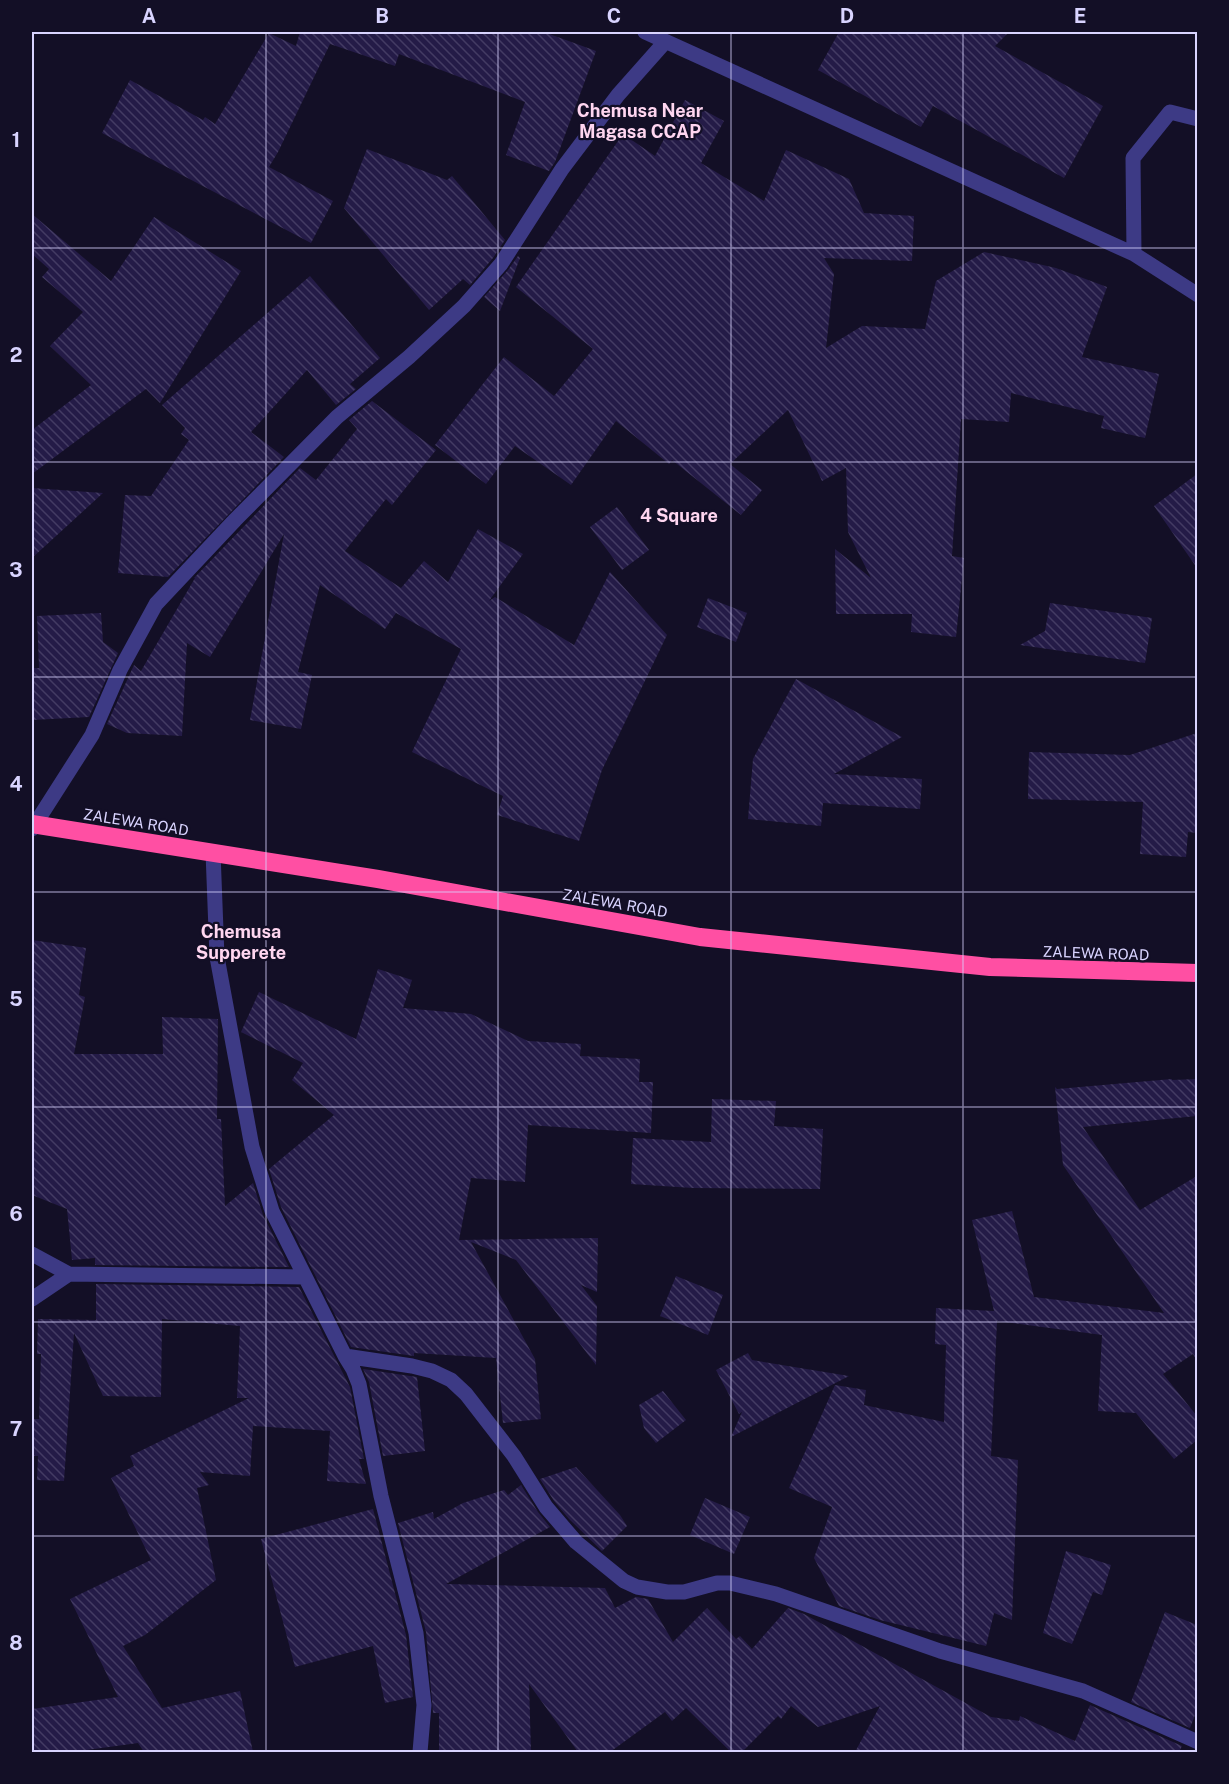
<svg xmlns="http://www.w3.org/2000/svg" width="1229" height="1784" viewBox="0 0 1229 1784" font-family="'Public Sans',sans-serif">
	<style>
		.building { fill: url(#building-back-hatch) }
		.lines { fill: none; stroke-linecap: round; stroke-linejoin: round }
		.street { stroke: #3d3a85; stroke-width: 15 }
		.highway { stroke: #ff4fa3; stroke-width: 18 }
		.grid { fill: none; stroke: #d9d4ff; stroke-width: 1.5; stroke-opacity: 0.55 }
		.labels { text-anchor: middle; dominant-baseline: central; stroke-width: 4.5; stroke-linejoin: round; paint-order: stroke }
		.street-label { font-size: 15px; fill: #d9d4ff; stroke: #130f26 }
		.quarter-label { font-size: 18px; font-weight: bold; fill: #ffd6f0; stroke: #130f26 }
		.neatline { fill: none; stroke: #d9d4ff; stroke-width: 2 }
		.grid-label { font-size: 20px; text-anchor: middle; font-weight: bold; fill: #d9d4ff }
	</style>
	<defs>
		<pattern id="building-back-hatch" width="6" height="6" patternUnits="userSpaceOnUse" patternTransform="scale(1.5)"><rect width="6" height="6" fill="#241b47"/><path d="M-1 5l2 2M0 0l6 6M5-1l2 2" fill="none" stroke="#433b63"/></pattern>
	</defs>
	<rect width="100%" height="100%" fill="#130f26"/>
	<!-- building -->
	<path class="building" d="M 300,32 L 544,32 L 596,51 L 555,162 L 549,171 L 506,155 L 525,102 L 399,54 L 395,66 L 330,44 L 278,152 L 269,167 L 333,201 L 311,243 L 102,133 L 130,80 L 203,120 L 205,117 L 215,124 L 269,33 L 296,46 Z
		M 839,32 L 1009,32 L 995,46 L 1103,106 L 1064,178 L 933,106 L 921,127 L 818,70 Z
		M 685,100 L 724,121 L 701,163 L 764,201 L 786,150 L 849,179 L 864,213 L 914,216 L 912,261 L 824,258 L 834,274 L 826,348 L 862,326 L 925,329 L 936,281 L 984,252 L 1056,268 L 1107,287 L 1082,357 L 1159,374 L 1145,438 L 1101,428 L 1104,416 L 1011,393 L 1009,422 L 961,419 L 952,556 L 964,558 L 956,637 L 911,632 L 912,614 L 836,614 L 835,549 L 871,578 L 848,532 L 846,468 L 822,481 L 788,410 L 730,464 L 762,490 L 741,515 L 672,460 L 669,464 L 616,421 L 571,485 L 515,446 L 486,484 L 435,445 L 504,357 L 554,396 L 593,349 L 516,287 L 623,134 L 655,156 Z
		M 367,149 L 447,180 L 452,176 L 505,240 L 493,258 L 470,285 L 463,279 L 429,310 L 344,208 Z
		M 32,214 L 111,281 L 154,217 L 241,271 L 160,403 L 146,389 L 32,474 L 32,430 L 91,385 L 50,346 L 83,312 L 42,277 L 49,269 L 32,254 Z
		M 518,256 L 520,258 L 500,311 L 484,297 L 508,270 Z
		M 310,276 L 380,358 L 350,384 L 356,389 L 336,405 L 307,370 L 251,432 L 284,457 L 168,577 L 118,573 L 125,495 L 151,496 L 189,440 L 181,434 L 185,428 L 162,405 Z
		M 372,401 L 436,450 L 392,505 L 386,499 L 345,551 L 401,588 L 424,561 L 448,582 L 478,529 L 523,554 L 489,601 L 495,597 L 574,645 L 610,572 L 667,635 L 602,770 L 579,841 L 497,815 L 503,796 L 412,752 L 461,649 L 396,613 L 385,629 L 320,585 L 298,672 L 312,675 L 301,729 L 250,720 L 284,534 L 210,657 L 187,643 L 182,736 L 127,733 L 107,724 L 134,665 L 141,671 L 195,578 L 194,578 L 300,468 L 316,480 L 357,429 L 349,420 Z
		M 1197,474 L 1197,568 L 1154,506 Z
		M 32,488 L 103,493 L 32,558 Z
		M 617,507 L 649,550 L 622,570 L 590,527 Z
		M 708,598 L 747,613 L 736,642 L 697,627 Z
		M 1050,603 L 1152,618 L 1145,663 L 1020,645 L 1045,631 Z
		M 101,613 L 103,642 L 118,653 L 89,717 L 32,720 L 32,668 L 39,668 L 37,616 Z
		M 796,679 L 902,737 L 834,774 L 922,779 L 920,809 L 823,803 L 821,826 L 748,819 L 753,759 Z
		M 1197,733 L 1197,833 L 1188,832 L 1186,857 L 1140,854 L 1143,802 L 1028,799 L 1029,752 L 1130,755 Z
		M 32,940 L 86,948 L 79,995 L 85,997 L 74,1054 L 163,1054 L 162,1017 L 218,1019 L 217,1119 L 221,1119 L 225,1206 L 253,1183 L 263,1215 L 289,1267 L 95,1265 L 95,1258 L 72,1260 L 67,1209 L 32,1195 Z
		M 378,969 L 412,980 L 403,1008 L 471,1014 L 528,1041 L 581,1044 L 580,1056 L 640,1059 L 639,1082 L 653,1082 L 651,1133 L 528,1125 L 525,1182 L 471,1178 L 459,1240 L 598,1238 L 597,1292 L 581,1285 L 597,1306 L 596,1365 L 516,1260 L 471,1242 L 535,1359 L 541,1419 L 503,1423 L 496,1358 L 414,1353 L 414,1356 L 351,1347 L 281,1207 L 269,1169 L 334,1115 L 292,1080 L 303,1063 L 241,1032 L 259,992 L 356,1039 Z
		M 1172,1079 L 1172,1080 L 1197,1079 L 1197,1116 L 1083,1127 L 1140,1210 L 1197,1176 L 1197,1361 L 1193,1354 L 1163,1374 L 1197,1416 L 1197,1440 L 1174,1459 L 1136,1413 L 1098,1411 L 1102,1335 L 997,1321 L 991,1456 L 1018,1460 L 1012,1620 L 994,1613 L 986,1646 L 880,1620 L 839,1606 L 814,1558 L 832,1507 L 789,1488 L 835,1385 L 866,1390 L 864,1405 L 944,1422 L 946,1345 L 935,1344 L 936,1308 L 994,1311 L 972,1220 L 1012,1211 L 1034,1297 L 1164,1313 L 1063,1165 L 1055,1087 L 1057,1089 Z
		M 712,1099 L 776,1101 L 774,1126 L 823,1129 L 820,1189 L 693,1188 L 631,1184 L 633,1138 L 711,1142 Z
		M 676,1276 L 723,1295 L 708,1335 L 660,1316 Z
		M 96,1284 L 299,1287 L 350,1387 L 364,1459 L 359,1459 L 366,1484 L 327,1481 L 330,1431 L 253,1426 L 250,1476 L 200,1472 L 209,1485 L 197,1488 L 216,1580 L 145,1635 L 123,1646 L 162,1708 L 240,1691 L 253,1752 L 144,1752 L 138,1743 L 72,1752 L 32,1752 L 32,1709 L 118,1697 L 70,1599 L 151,1560 L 111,1478 L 134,1466 L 130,1456 L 249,1398 L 237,1398 L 240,1326 L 162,1319 L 161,1397 L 103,1396 L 74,1333 L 64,1481 L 37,1480 L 38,1456 L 32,1456 L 32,1419 L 39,1419 L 41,1354 L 37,1354 L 38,1319 L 96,1320 Z
		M 748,1353 L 752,1360 L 849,1376 L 731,1437 L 742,1412 L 739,1414 L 716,1370 Z
		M 363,1369 L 417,1377 L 425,1451 L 383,1456 L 369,1382 Z
		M 663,1391 L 686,1420 L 656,1443 L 644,1428 L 639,1405 Z
		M 576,1467 L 620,1515 L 627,1526 L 602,1551 L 569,1519 L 554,1501 L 540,1479 Z
		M 521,1485 L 538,1512 L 550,1527 L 446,1584 L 605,1588 L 615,1608 L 636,1597 L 648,1599 L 673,1642 L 707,1608 L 736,1639 L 740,1636 L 752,1649 L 788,1608 L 804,1614 L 991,1717 L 1019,1721 L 1020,1716 L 1075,1741 L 1090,1705 L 1182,1746 L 1179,1752 L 855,1752 L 880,1706 L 818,1727 L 791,1706 L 781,1719 L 778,1716 L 742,1752 L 731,1752 L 686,1708 L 672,1721 L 665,1712 L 610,1752 L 578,1752 L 529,1684 L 531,1752 L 439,1752 L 439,1713 L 433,1713 L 426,1632 L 398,1523 L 433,1512 L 434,1519 L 463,1503 L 504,1490 L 508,1495 Z
		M 705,1498 L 750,1517 L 734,1554 L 690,1535 Z
		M 373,1509 L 406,1635 L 413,1697 L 385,1703 L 373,1646 L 295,1667 L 261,1539 Z
		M 1066,1551 L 1111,1565 L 1102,1595 L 1093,1592 L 1072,1644 L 1043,1633 Z
		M 1165,1612 L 1197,1625 L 1197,1710 L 1190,1728 L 1131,1702 Z"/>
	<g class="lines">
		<!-- street -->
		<path class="street" d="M 645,32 L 1134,254 L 1198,295
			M 1134,254 L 1133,158 L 1170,112 L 1198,119
			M 32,829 L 92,735 L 120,670 L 156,604 L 235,520 L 337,417 L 409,357 L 464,306 L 501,264 L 562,169 L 618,95 L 665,42
			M 213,852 L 217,957 L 252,1147 L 272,1211 L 345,1356 L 353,1369 L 359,1384 L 381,1496 L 416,1633 L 424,1705 L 420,1752
			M 32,1254 L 69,1274 L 305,1277
			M 32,1299 L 69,1274
			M 345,1356 L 412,1366 L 432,1371 L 451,1380 L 466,1394 L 514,1456 L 546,1507 L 576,1542 L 624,1581 L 637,1587 L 667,1592 L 684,1592 L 717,1583 L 730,1583 L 776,1594 L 940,1651 L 1083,1691 L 1198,1742"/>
		<!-- highway -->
		<path class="highway" d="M 32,824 L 378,879 L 700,937 L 990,967 L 1198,973"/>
	</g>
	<!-- grid -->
	<path class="grid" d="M 266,32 L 266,1752M 498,32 L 498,1752M 731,32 L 731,1752M 963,32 L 963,1752M 32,248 L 1198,248M 32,462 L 1198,462M 32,677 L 1198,677M 32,892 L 1198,892M 32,1107 L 1198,1107M 32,1322 L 1198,1322M 32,1536 L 1198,1536"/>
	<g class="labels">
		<!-- street labels -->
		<g class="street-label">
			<text transform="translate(136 822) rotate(9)">ZALEWA ROAD</text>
			<text transform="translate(615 903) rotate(10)">ZALEWA ROAD</text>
			<text transform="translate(1096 953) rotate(2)">ZALEWA ROAD</text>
		</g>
		<!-- quarter labels -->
		<g class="quarter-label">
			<text x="640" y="110">Chemusa Near<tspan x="640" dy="21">Magasa CCAP</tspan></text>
			<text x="679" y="515">4 Square</text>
			<text x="241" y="931">Chemusa<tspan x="241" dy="21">Supperete</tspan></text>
		</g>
	</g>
	<!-- border -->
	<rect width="1229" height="1784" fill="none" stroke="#130f26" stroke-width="66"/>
	<rect x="33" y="33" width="1163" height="1718" class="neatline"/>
	<g class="grid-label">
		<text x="149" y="23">A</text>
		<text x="382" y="23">B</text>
		<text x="614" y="23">C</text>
		<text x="847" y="23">D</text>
		<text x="1080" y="23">E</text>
		<text x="16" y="147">1</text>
		<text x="16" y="362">2</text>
		<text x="16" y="577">3</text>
		<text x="16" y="791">4</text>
		<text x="16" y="1006">5</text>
		<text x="16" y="1221">6</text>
		<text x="16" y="1436">7</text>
		<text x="16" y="1650">8</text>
	</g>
</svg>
